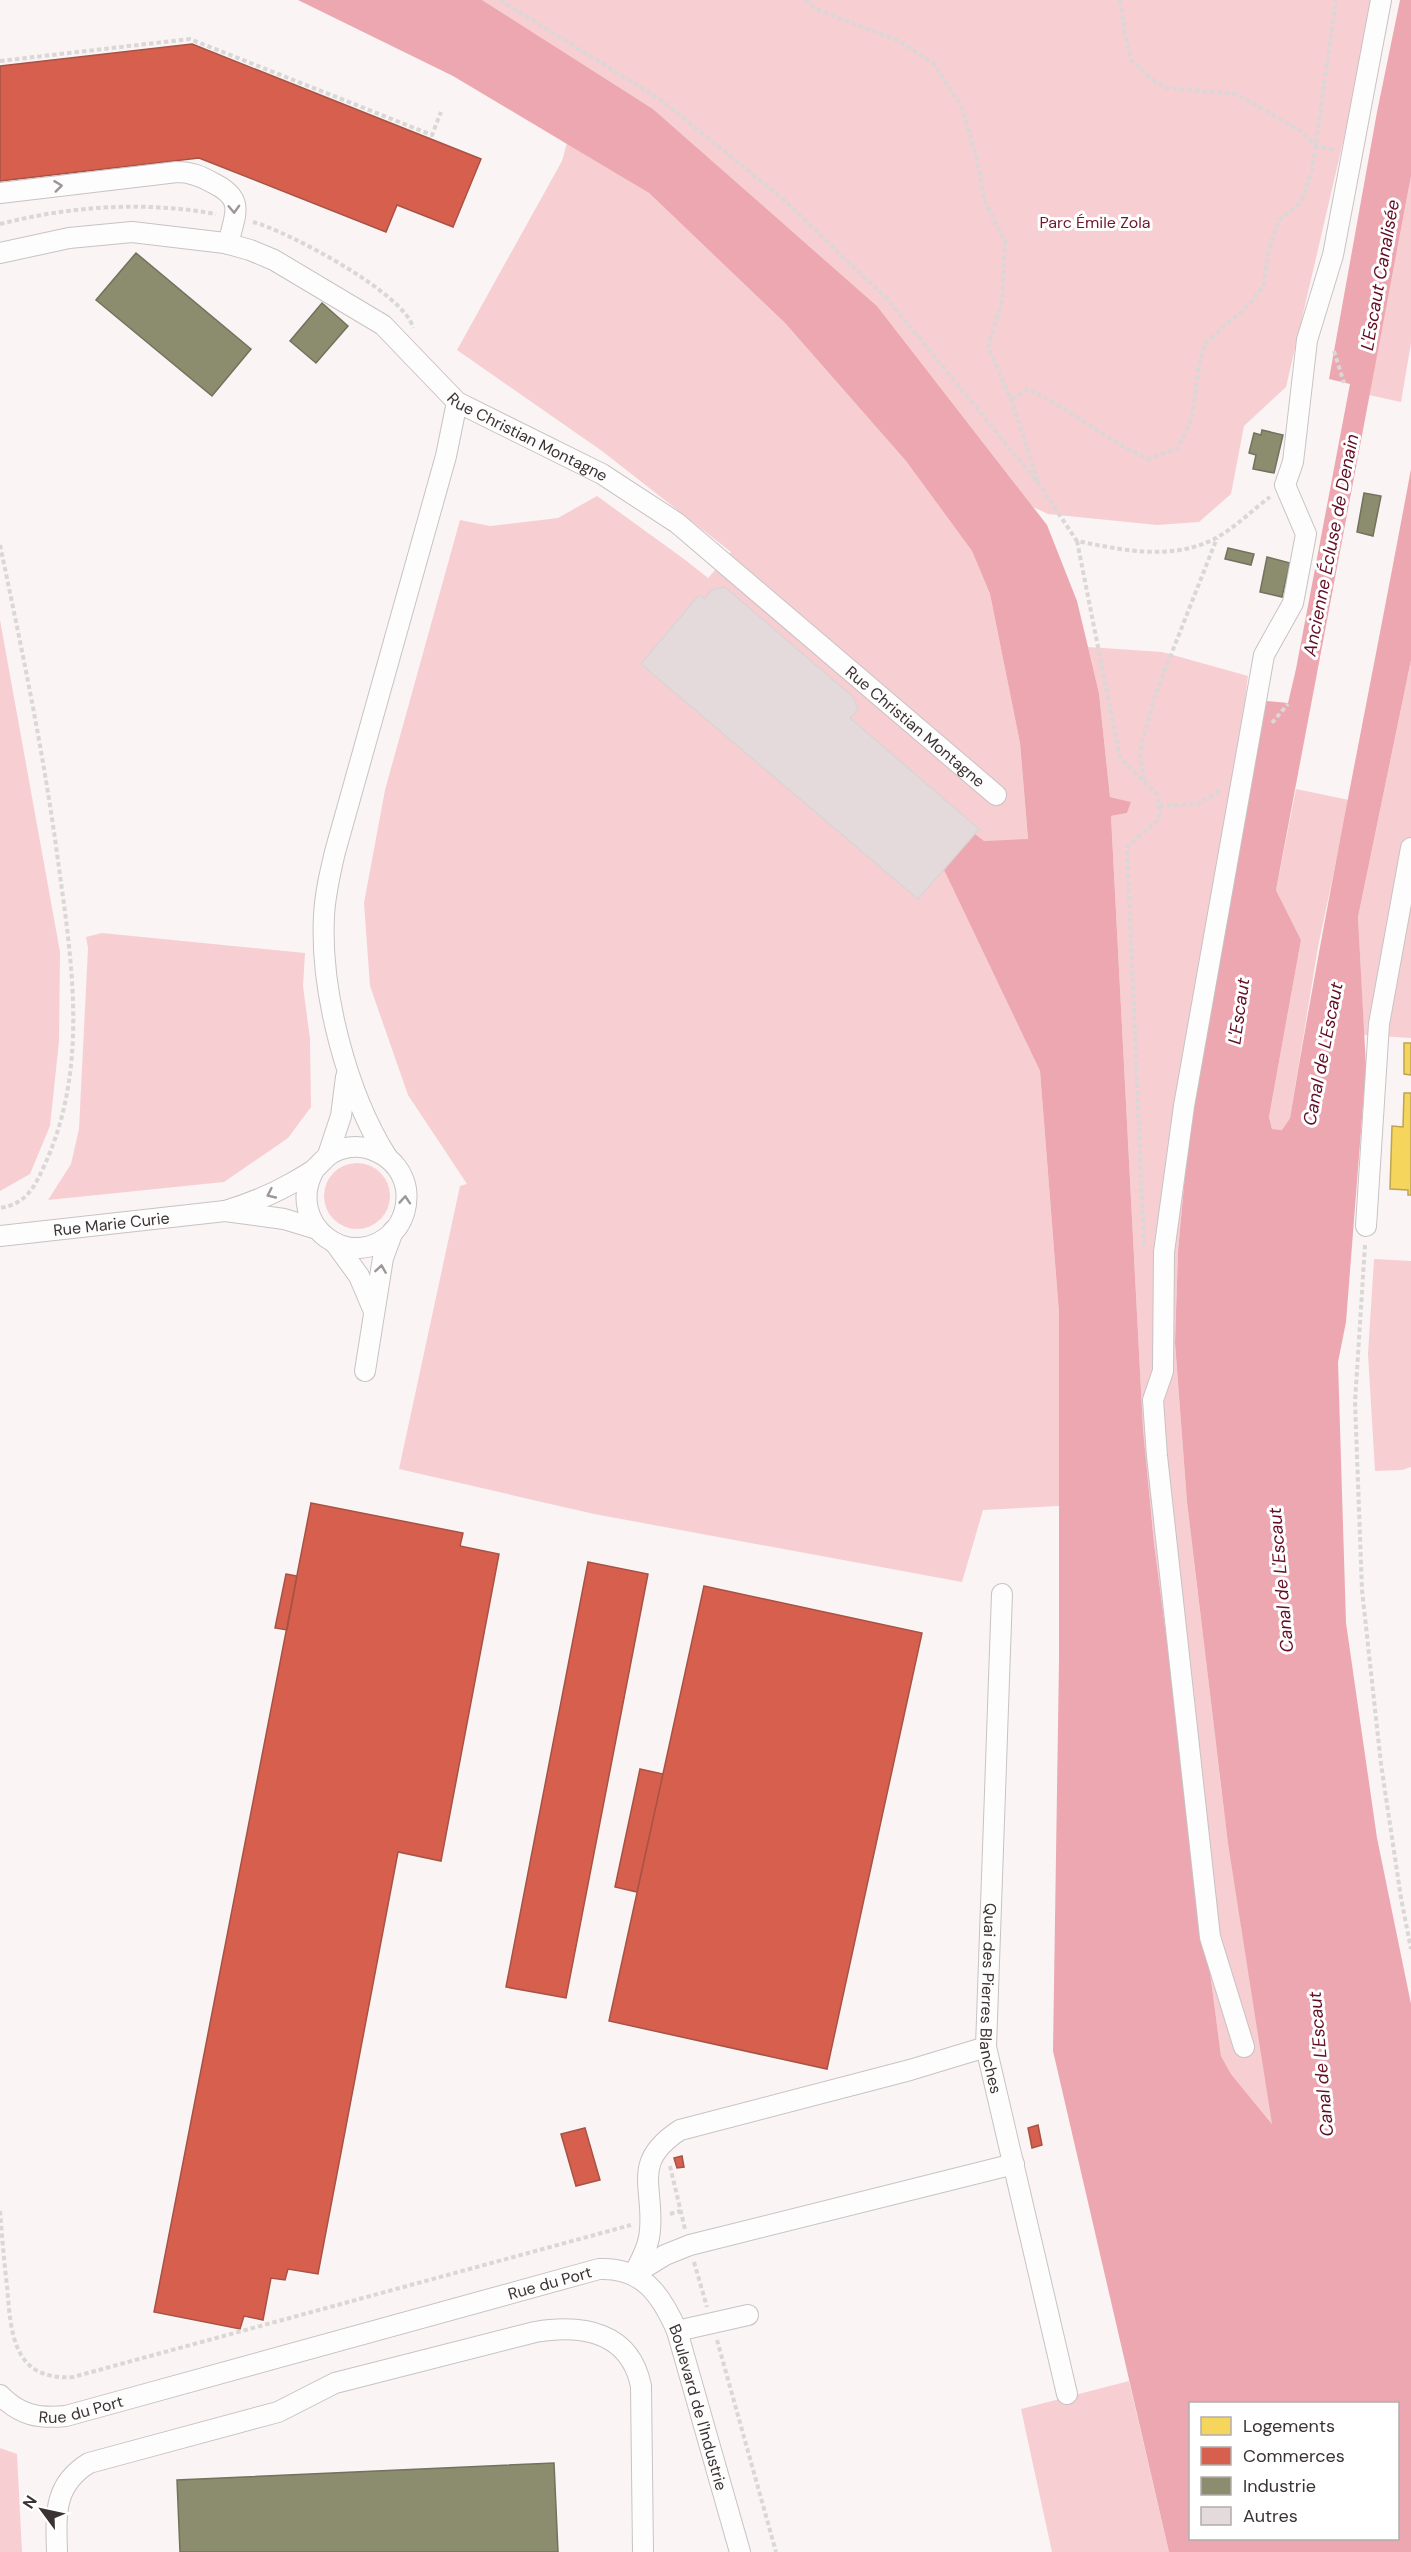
<svg xmlns="http://www.w3.org/2000/svg" width="1411" height="2552" viewBox="0 0 1411 2552" font-family="'DM Sans',sans-serif">
	<style>
		.green { fill: #f7cfd2 }
		.water { fill: #eca7b0; fill-rule: evenodd }
		.homes { fill: #f6d55c; stroke: #bea450; stroke-width: 1.5 }
		.shops { fill: #d6604d; stroke: #a85245; stroke-width: 1.5 }
		.industry { fill: #8c8c6e; stroke: #74715c; stroke-width: 1.5 }
		.building { fill: #e5dadb; stroke: #dbd4d5; stroke-width: 1.5 }
		.lines { fill: none; stroke-linecap: round; stroke-linejoin: round }
		.minor-casing { stroke: #c9c2c3; stroke-width: 22 }
		.path { stroke: #dad7d7; stroke-width: 4; stroke-dasharray: 4.5 3; stroke-linecap: butt }
		.minor { stroke: #fefdfd; stroke-width: 20 }
		.oneway { stroke: #9c9898 }
		.labels { text-anchor: middle; dominant-baseline: central; stroke-width: 6; stroke-linejoin: round; paint-order: stroke }
		.park-label { font-size: 16px; fill: #6d182c; stroke: #fff }
		.street-label { font-size: 16px; fill: #3b3233; stroke: #fff }
		.water-label { font-size: 18px; font-style: italic; fill: #640e25; stroke: #fff }
	</style>
	<rect width="100%" height="100%" fill="#faf4f4"/>
	<!-- green -->
	<path class="green" d="M 482,0 L 1376,0 L 1286,387 L 1244,426 L 1231,494 L 1199,522 L 1157,525 L 1048,514 L 1033,507 L 877,306 L 653,109 Z
		M 567,143 L 649,193 L 785,323 L 906,461 L 972,551 L 990,594 L 1020,743 L 1028,840 L 984,841 L 944,870 L 1040,1071 L 1059,1313 L 1059,1506 L 983,1510 L 962,1582 L 594,1514 L 399,1469 L 460,1186 L 467,1184 L 408,1095 L 370,986 L 364,903 L 385,790 L 460,520 L 490,526 L 558,518 L 597,496 L 684,559 L 708,578 L 731,552 L 602,451 L 457,350 L 562,161 Z
		M 1411,176 L 1411,343 L 1401,402 L 1369,395 Z
		M 0,620 L 60,952 L 59,1041 L 50,1126 L 30,1174 L 0,1191 Z
		M 1088,647 L 1162,652 L 1248,676 L 1245,699 L 1266,700 L 1189,1131 L 1178,1251 L 1175,1343 L 1187,1502 L 1228,1844 L 1273,2125 L 1231,2074 L 1221,2056 L 1154,1543 L 1143,1429 L 1111,816 L 1127,813 L 1130,802 L 1110,797 L 1099,693 Z
		M 1411,660 L 1411,1038 L 1364,1035 L 1358,917 Z
		M 1296,789 L 1349,800 L 1318,947 L 1290,1118 L 1282,1130 L 1272,1129 L 1269,1117 L 1301,940 L 1276,890 Z
		M 102,933 L 305,953 L 303,986 L 310,1039 L 311,1107 L 288,1138 L 224,1182 L 48,1200 L 71,1164 L 79,1129 L 88,948 L 86,937 Z
		M324 1196a33 33 0 1 1 66 0a33 33 0 1 1-66 0Z
		M 1374,1259 L 1411,1261 L 1411,1467 L 1402,1470 L 1375,1471 L 1368,1354 Z
		M 1129,2381 L 1169,2552 L 1052,2552 L 1021,2409 Z
		M 0,2448 L 17,2454 L 22,2552 L 0,2552 Z"/>
	<!-- water -->
	<path class="water" d="M 298,0 L 482,0 L 653,109 L 877,306 L 1047,525 L 1077,601 L 1099,693 L 1110,797 L 1131,802 L 1127,813 L 1111,816 L 1143,1429 L 1154,1543 L 1221,2056 L 1231,2074 L 1272,2124 L 1228,1844 L 1187,1502 L 1175,1343 L 1178,1251 L 1189,1131 L 1266,701 L 1288,703 L 1296,669 L 1350,384 L 1329,379 L 1377,112 L 1400,0 L 1411,0 L 1411,176 L 1276,890 L 1301,940 L 1269,1117 L 1272,1129 L 1282,1130 L 1290,1118 C 1326,901 1371,685 1411,469 L 1411,660 L 1358,917 L 1366,1067 L 1346,1322 L 1338,1362 L 1346,1623 L 1377,1838 L 1411,2004 L 1411,2552 L 1169,2552 L 1053,2051 L 1059,1660 L 1059,1313 L 1040,1071 L 944,870 L 975,834 L 984,841 L 1028,839 L 1020,743 L 990,594 L 972,551 L 906,461 L 785,323 L 649,193 L 453,76 ZM 1190,2404 L 1398,2404 L 1398,2538 L 1190,2538 Z"/>
	<!-- homes -->
	<path class="homes" d="M 1404,1043 L 1411,1043 L 1411,1075 L 1404,1074 Z
		M 1404,1093 L 1411,1093 L 1411,1195 L 1408,1195 L 1408,1190 L 1390,1189 L 1392,1126 L 1403,1127 Z"/>
	<!-- shops -->
	<path class="shops" d="M 192,44 L 481,159 L 453,227 L 397,205 L 386,232 L 199,158 L 0,181 L 0,66 Z
		M 311,1503 L 463,1533 L 460,1546 L 499,1554 L 441,1861 L 398,1852 L 318,2274 L 288,2269 L 285,2280 L 271,2278 L 263,2320 L 244,2316 L 240,2329 L 154,2312 Z
		M 588,1562 L 648,1574 L 566,1998 L 506,1987 Z
		M 286,1574 L 297,1576 L 287,1630 L 275,1628 Z
		M 704,1586 L 922,1633 L 827,2069 L 609,2021 Z
		M 640,1769 L 663,1774 L 637,1892 L 615,1887 Z
		M 1038,2125 L 1042,2145 L 1032,2148 L 1028,2128 Z
		M 585,2128 L 600,2180 L 576,2186 L 561,2134 Z
		M 682,2156 L 684,2167 L 677,2168 L 674,2158 Z"/>
	<!-- industry -->
	<path class="industry" d="M 136,253 L 251,349 L 212,396 L 96,300 Z
		M 322,303 L 348,326 L 316,363 L 290,341 Z
		M 1262,430 L 1283,435 L 1274,473 L 1253,469 L 1256,455 L 1249,453 L 1254,433 L 1261,435 Z
		M 1364,493 L 1381,496 L 1373,536 L 1357,532 Z
		M 1228,548 L 1254,554 L 1251,565 L 1225,559 Z
		M 1267,557 L 1290,563 L 1282,597 L 1260,592 Z
		M 554,2463 L 558,2552 L 180,2552 L 177,2480 Z"/>
	<!-- building -->
	<path class="building" d="M 725,587 L 853,697 L 858,710 L 850,718 L 979,829 L 918,899 L 641,664 L 699,595 L 705,599 L 711,590 Z"/>
	<g class="lines">
		<!-- minor casing -->
		<g class="minor-casing">
			<g id="minor">
				<path d="M 0,193 L 177,172 C 191,172 201,176 213,183 C 246,199 235,214 228,244"/>
				<path id="s1" d="M 0,253 L 69,238 L 132,232 L 225,243 L 250,250 L 274,260 L 383,325 L 457,402 L 602,474 L 677,523 L 996,795"/>
				<path d="M 328,1155 L 341,1116 L 346,1077"/>
				<path d="M 387,1157 C 347,1094 320,991 324,916 C 325,894 330,873 335,852 L 446,456 L 457,402"/>
				<path d="M 225,1211 C 248,1204 271,1195 292,1183 C 299,1179 306,1175 312,1171 C 319,1166 324,1158 332,1153 C 362,1137 400,1155 406,1189 C 408,1204 404,1220 394,1231 C 351,1276 284,1224 314,1170"/>
				<path d="M 1366,1226 L 1379,1024 L 1411,848"/>
				<path id="s2" d="M 0,1236 L 225,1211 L 284,1219 L 317,1229"/>
				<path d="M 335,1243 L 359,1276 L 373,1309"/>
				<path d="M 365,1371 L 383,1258 L 393,1231"/>
				<path id="s3" d="M 1002,1594 L 986,2047 L 1067,2394"/>
				<path d="M 1244,2047 L 1210,1937 L 1157,1456 L 1153,1400 L 1163,1371 L 1164,1252 L 1184,1106 L 1264,655 L 1293,603 L 1306,534 L 1285,485 L 1293,462 L 1307,340 L 1333,255 L 1381,0"/>
				<path d="M 634,2274 C 641,2260 649,2246 650,2230 C 654,2186 631,2162 680,2130 L 910,2070 L 986,2047"/>
				<path d="M 634,2274 L 665,2255 L 690,2245 L 1014,2164"/>
				<path d="M 677,2331 L 748,2315"/>
				<path id="s4" d="M 0,2395 C 20,2415 38,2419 66,2416 L 599,2269 C 642,2267 661,2294 677,2331 L 740,2552"/>
				<path d="M 57,2552 C 56,2515 53,2485 89,2463 L 278,2412 L 335,2383 L 535,2332 C 583,2324 630,2332 641,2386 L 643,2552"/>
			</g>
		</g>
		<!-- path -->
		<path class="path" d="M 500,0 L 661,100 L 782,198 L 888,300 L 1039,484 L 1077,541 C 1122,550 1171,561 1214,539 C 1234,529 1252,510 1270,497
			M 805,0 L 818,10 L 899,41 L 933,63 L 962,107 L 978,163 L 984,200 L 1005,241 L 1002,301 L 988,347 L 1011,399 L 1038,482
			M 1120,0 L 1125,35 L 1131,60 L 1150,78 L 1167,88 L 1236,94 L 1299,130 L 1317,146 L 1334,150
			M 0,61 L 190,39 L 432,135 L 441,112
			M 253,222 C 287,231 406,294 413,328
			M 0,224 C 71,206 144,201 216,214
			M 1334,351 L 1344,383
			M 1011,399 L 1028,389 C 1070,409 1106,440 1148,459 L 1178,448 L 1192,418 L 1199,366 L 1205,343 L 1252,302 L 1264,284 L 1268,254 L 1278,221 L 1301,202 L 1312,171 L 1336,0
			M 1077,541 L 1120,758 L 1157,794 L 1160,818 L 1127,847 L 1144,1246
			M 0,545 C 22,650 44,754 58,861 C 72,962 89,1067 45,1164 C 35,1186 27,1204 0,1208
			M 1272,723 L 1288,704
			M 1144,780 L 1140,752 L 1154,698 L 1217,538
			M 1159,806 L 1198,804 L 1220,790
			M 1365,1245 L 1355,1402 L 1362,1590 L 1381,1764 L 1401,1898 L 1411,1949
			M 670,2166 L 685,2229
			M 0,2211 C 2,2236 4,2261 7,2286 C 11,2332 12,2381 73,2377 L 631,2225
			M 670,2214 L 680,2211
			M 694,2262 L 707,2307
			M 717,2340 L 776,2552"/>
		<!-- minor -->
		<use href="#minor" class="minor"/>
	</g>
	<!-- one-way arrows -->
	<defs><path id="oneway-chevron" d="M-2-3.5L2.5 0L-2 3.5" fill="none" stroke-width="1.6" stroke-linecap="round" stroke-linejoin="round" transform="scale(1.5)"/></defs>
	<g class="oneway">
		<use href="#oneway-chevron" transform="translate(58 186) rotate(-7)"/>
		<use href="#oneway-chevron" transform="translate(234 209) rotate(88)"/>
		<use href="#oneway-chevron" transform="translate(271 1194) rotate(155)"/>
		<use href="#oneway-chevron" transform="translate(405 1200) rotate(-86)"/>
		<use href="#oneway-chevron" transform="translate(381 1269) rotate(-81)"/>
	</g>
	<g class="labels">
		<!-- park labels -->
		<g class="park-label">
			<text x="1095" y="222">Parc Émile Zola</text>
		</g>
		<!-- street labels -->
		<g class="street-label">
			<text stroke="none"><textPath href="#s1" startOffset="592">Rue Christian Montagne</textPath></text>
			<text stroke="none"><textPath href="#s1" startOffset="1078">Rue Christian Montagne</textPath></text>
			<text stroke="none"><textPath href="#s2" startOffset="112">Rue Marie Curie</textPath></text>
			<text stroke="none"><textPath href="#s3" startOffset="405">Quai des Pierres Blanches</textPath></text>
			<text stroke="none"><textPath href="#s4" startOffset="574">Rue du Port</textPath></text>
			<text stroke="none"><textPath href="#s4" startOffset="88">Rue du Port</textPath></text>
			<text stroke="none"><textPath href="#s4" startOffset="812">Boulevard de l'Industrie</textPath></text>
		</g>
		<!-- water labels -->
		<g class="water-label">
			<text transform="translate(1380 275) rotate(-80)">L'Escaut Canalisée</text>
			<text transform="translate(1331 545) rotate(-79)">Ancienne Écluse de Denain</text>
			<text transform="translate(1239 1011) rotate(-82)">L'Escaut</text>
			<text transform="translate(1323 1054) rotate(-79)">Canal de L'Escaut</text>
			<text transform="translate(1281 1580) rotate(-95)">Canal de L'Escaut</text>
			<text transform="translate(1321 2064) rotate(-95)">Canal de L'Escaut</text>
		</g>
	</g>
	<!-- legend -->
	<rect x="1189" y="2402" width="210" height="138" fill="#ffffff" stroke="#b1adad" stroke-width="1.5"/>
	<rect x="1201" y="2417" width="30" height="18" fill="#f6d55c" stroke="#b1adad" stroke-width="1.5"/>
	<text x="1243" y="2432" font-size="18" fill="#3b3233">Logements</text>
	<rect x="1201" y="2447" width="30" height="18" fill="#d6604d" stroke="#b1adad" stroke-width="1.5"/>
	<text x="1243" y="2462" font-size="18" fill="#3b3233">Commerces</text>
	<rect x="1201" y="2477" width="30" height="18" fill="#8c8c6e" stroke="#b1adad" stroke-width="1.5"/>
	<text x="1243" y="2492" font-size="18" fill="#3b3233">Industrie</text>
	<rect x="1201" y="2507" width="30" height="18" fill="#e5dadb" stroke="#b1adad" stroke-width="1.5"/>
	<text x="1243" y="2522" font-size="18" fill="#3b3233">Autres</text>
	<!-- north arrow -->
	<g transform="translate(42 2510) rotate(303)" stroke="#ffffff" stroke-width="4.5" paint-order="stroke">
	<path d="M0-4.5L10 22L0 15L-10 22Z" fill="#3b3233"/>
	<text y="-9" font-size="16" font-weight="bold" text-anchor="middle" fill="#3b3233">N</text>
	</g>
</svg>
